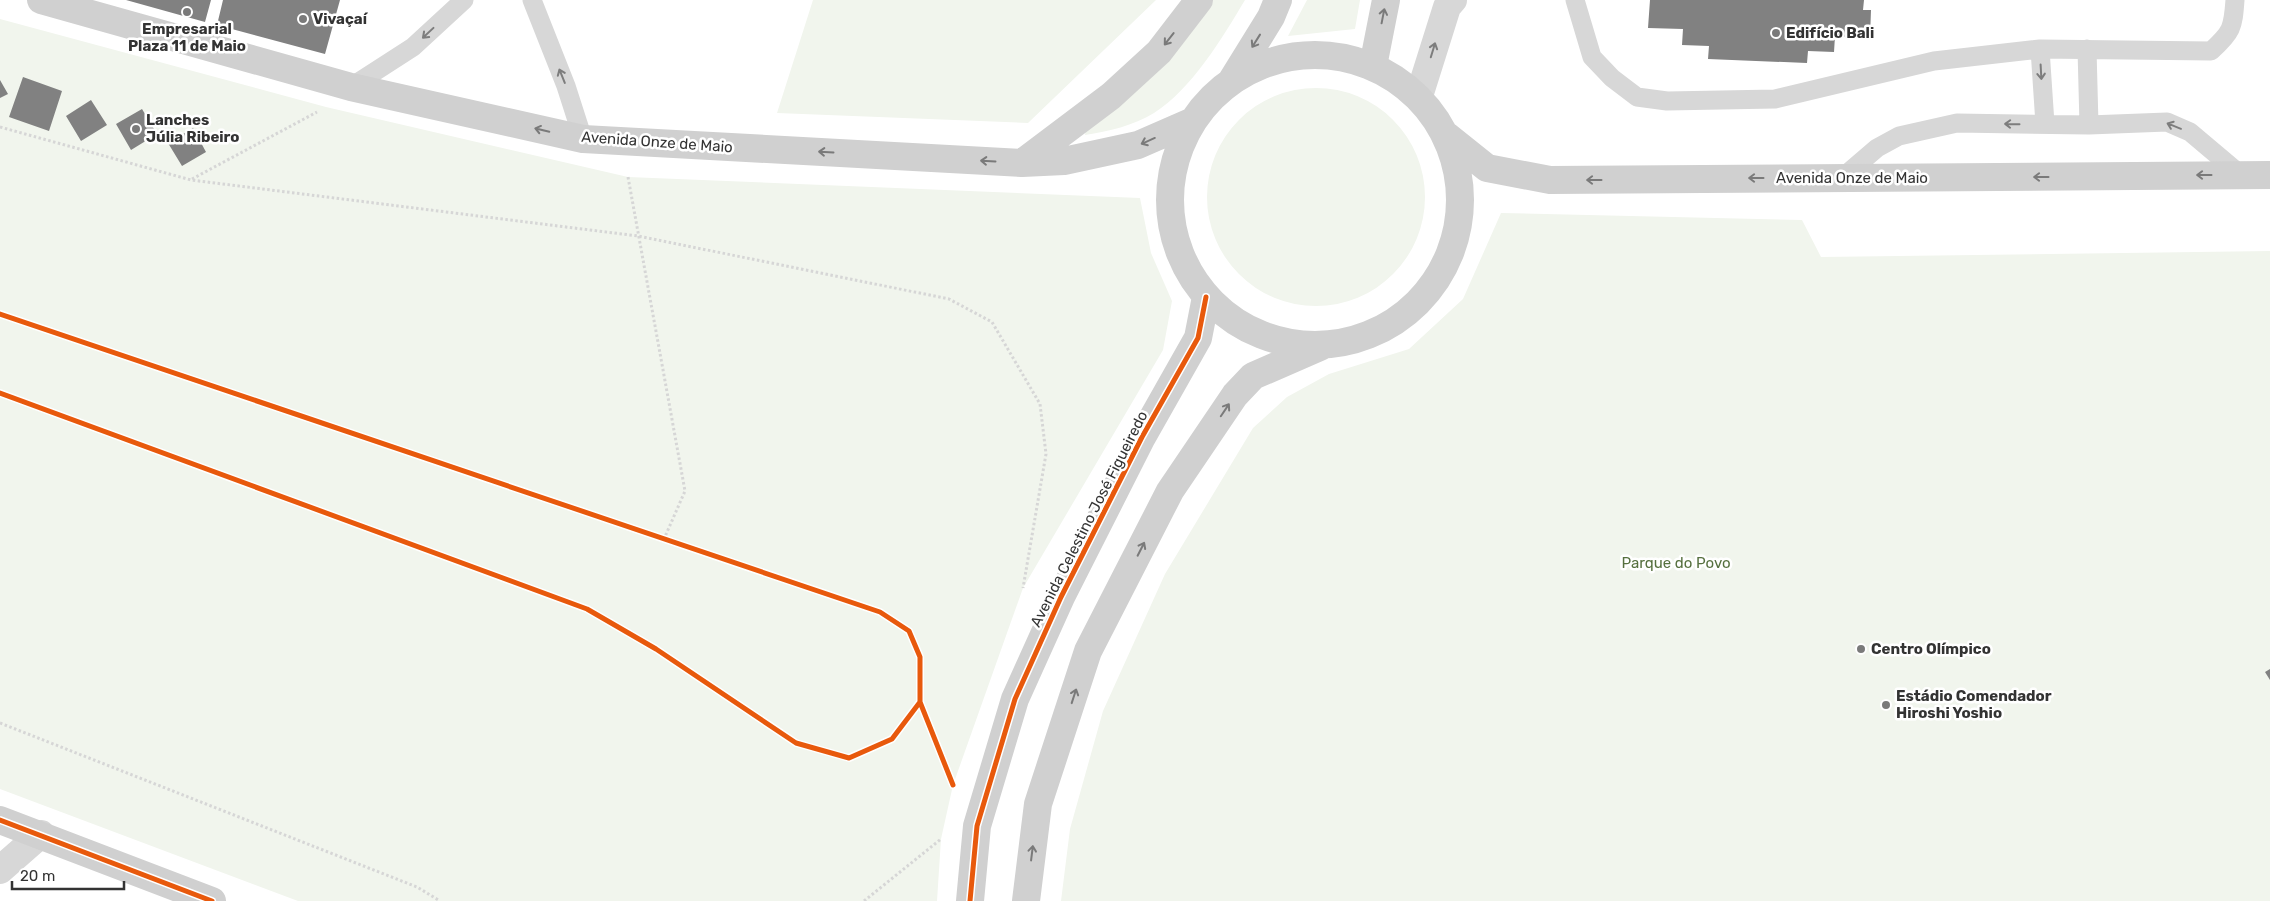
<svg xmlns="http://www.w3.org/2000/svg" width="2270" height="901" viewBox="0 0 2270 901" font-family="Rubik,sans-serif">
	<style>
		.green { fill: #f1f5ed }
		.building { fill: #818181 }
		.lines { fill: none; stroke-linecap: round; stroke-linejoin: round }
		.path { stroke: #d6d6d6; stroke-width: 3; stroke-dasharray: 2.5 2.5; stroke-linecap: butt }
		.lane { stroke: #d7d7d7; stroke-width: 19 }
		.street { stroke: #d7d7d7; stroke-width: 28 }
		.secondary { stroke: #d0d0d0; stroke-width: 28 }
		.cycleway-casing { stroke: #fff; stroke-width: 8 }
		.cycleway { stroke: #e8590c; stroke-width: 5 }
		.oneway { stroke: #7a7a7a }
		.oneway2 { stroke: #7d7d7d }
		.poi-dot { fill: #7a7a7a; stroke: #fff; stroke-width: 2 }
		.labels { text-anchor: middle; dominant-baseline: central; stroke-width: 5; stroke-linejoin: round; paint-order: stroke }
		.poi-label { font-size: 15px; font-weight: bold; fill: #333; stroke: #fff; text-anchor: start }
		.street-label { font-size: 15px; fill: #333; stroke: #fff }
		.park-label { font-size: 15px; fill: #56703f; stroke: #fff }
	</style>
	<rect width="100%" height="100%" fill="#fff"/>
	<!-- green -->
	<path class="green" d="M 813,0 L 1156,0 L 1028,123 L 777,113 Z
		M 1212,0 L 1245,0 C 1223,37 1191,90 1154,113 C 1133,126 1109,131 1085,135 L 1087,121 Z
		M 1307,0 L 1360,0 L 1355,29 L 1288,36 Z
		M 0,19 L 326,107 L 628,177 L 1140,198 L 1151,253 L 1172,301 L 1163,350 L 1023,588 L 953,785 L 941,839 L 937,901 L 298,901 L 0,789 Z
		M1207 197a109 109 0 1 1 218 0a109 109 0 1 1-218 0Z
		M 1501,213 L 1802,220 L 1821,257 L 2270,251 L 2270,901 L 1061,901 L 1070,829 L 1103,711 L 1165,574 L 1253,428 L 1287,397 L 1329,374 L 1409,349 L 1463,299 Z"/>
	<!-- building -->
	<path class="building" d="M 126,0 L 211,0 L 205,22 Z
		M 223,0 L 340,0 L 325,54 L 217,25 Z
		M 1650,0 L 1864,0 L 1863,10 L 1871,10 L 1870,38 L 1835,36 L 1834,52 L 1808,51 L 1807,63 L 1708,59 L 1709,46 L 1682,45 L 1683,29 L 1648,28 Z
		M 23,77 L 62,91 L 49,131 L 9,117 Z
		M 0,80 L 8,94 L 0,98 Z
		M 91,100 L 107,125 L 81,141 L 66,116 Z
		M 142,109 L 157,134 L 131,150 L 116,124 Z
		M 193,128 L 206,152 L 182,166 L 168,143 Z
		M 2270,669 L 2270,680 L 2265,672 Z"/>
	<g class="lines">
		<!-- path -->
		<path class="path" d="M 0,127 L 191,180 L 638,236 L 949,299 L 992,322 L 1040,404 L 1046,454 L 1023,588
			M 628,177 L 685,491 L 664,539
			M 192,179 L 317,112
			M 0,723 L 417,887 L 440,901
			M 864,901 L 941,839"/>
		<!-- lane -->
		<path class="lane" d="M 532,0 L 566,86 L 583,139
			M 1575,0 L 1592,57 L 1612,78 L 1637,97 L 1667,101 L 1775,99 L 1934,61 L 2040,49 L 2211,51 C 2232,32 2233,28 2235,0
			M 2040,49 L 2045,124
			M 2087,49 L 2089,125
			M 351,87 L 413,47 L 464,0
			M 1842,178 L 1877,148 L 1899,136 L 1957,123 L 2089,125 L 2167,122 L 2190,132 L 2241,175"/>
		<!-- street -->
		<path class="street" d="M 1419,96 L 1447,7 L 1453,0
			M 0,870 L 41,834"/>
		<!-- secondary -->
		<path class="secondary" d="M 41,0 L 351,87 L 583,139 L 1022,163 L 1064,161 L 1138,145 L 1193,121
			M1170 200a145 145 0 1 1 290 0a145 145 0 1 1-290 0Z
			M 1373,66 L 1386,0
			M 1232,80 L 1271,17 L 1278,0
			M 1447,136 L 1487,168 L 1550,180 L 2270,175
			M 1022,163 L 1111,96 L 1159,52 L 1199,0
			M 0,820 L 212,901
			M 970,901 L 977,826 L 1015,699 L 1061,597 L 1142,437 L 1198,338 L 1206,297
			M 1026,901 L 1038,804 L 1088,651 L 1170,491 L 1235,395 L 1253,376 L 1320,347"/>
		<!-- cycleway casing -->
		<g class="cycleway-casing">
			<path id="cycleway" d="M 0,314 L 880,612 L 909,631 L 920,657 L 920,702 L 892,739 L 849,758 L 796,743 L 656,649 L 587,609 L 0,393
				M 920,702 L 953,785
				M 0,820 L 212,901
				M 970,901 L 977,826 L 1015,699 L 1061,597 L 1142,437 L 1198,338 L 1206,297"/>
		</g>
		<!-- cycleway -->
		<use href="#cycleway" class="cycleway"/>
	</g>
	<!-- one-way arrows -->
	<defs><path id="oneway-shaft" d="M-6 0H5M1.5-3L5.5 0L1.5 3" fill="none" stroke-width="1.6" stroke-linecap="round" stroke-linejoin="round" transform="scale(1.25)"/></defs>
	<g class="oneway">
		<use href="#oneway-shaft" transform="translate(1383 16) rotate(-79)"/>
		<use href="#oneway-shaft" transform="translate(1169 39) rotate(128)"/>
		<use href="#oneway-shaft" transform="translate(1256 41) rotate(122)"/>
		<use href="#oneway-shaft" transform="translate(542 130) rotate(-167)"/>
		<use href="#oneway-shaft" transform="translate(1148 141) rotate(156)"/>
		<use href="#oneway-shaft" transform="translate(826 152) rotate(-177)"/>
		<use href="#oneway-shaft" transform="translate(988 161) rotate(-177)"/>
		<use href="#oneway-shaft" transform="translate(2204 175) rotate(180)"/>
		<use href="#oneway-shaft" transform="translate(2041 177) rotate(180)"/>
		<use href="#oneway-shaft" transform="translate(1756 178) rotate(180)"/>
		<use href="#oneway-shaft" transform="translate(1594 180) rotate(180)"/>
		<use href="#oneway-shaft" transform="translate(1225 410) rotate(-56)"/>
		<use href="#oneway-shaft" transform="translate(1141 549) rotate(-63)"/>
		<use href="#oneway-shaft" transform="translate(1074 696) rotate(-72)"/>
		<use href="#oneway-shaft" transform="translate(1032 853) rotate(-83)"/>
	</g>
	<g class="oneway2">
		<use href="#oneway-shaft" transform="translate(428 33) rotate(137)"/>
		<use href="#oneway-shaft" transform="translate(1433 50) rotate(-73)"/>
		<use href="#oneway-shaft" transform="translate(2041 72) rotate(87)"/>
		<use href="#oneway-shaft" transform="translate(562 76) rotate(-112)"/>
		<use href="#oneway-shaft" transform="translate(2012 124) rotate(-179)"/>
		<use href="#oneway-shaft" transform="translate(2174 126) rotate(-158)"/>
	</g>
	<!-- markers -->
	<g class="poi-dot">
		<circle cx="187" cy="12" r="5"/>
		<circle cx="303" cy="19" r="5"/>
		<circle cx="1776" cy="33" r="5"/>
		<circle cx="136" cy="129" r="5"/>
		<circle cx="1861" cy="649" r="5"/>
		<circle cx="1886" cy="705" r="5"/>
	</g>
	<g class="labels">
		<!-- poi labels -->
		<g class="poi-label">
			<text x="313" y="19">Vivaçaí</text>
			<text x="187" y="29" text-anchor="middle">Empresarial<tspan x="187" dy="17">Plaza 11 de Maio</tspan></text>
			<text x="1786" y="33">Edifício Bali</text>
			<text x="146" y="120">Lanches<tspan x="146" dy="17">Júlia Ribeiro</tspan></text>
			<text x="1871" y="649">Centro Olímpico</text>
			<text x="1896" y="696">Estádio Comendador<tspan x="1896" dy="17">Hiroshi Yoshio</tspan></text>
		</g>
		<!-- street labels -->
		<g class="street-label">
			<text transform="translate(657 142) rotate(4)">Avenida Onze de Maio</text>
			<text x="1852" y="178">Avenida Onze de Maio</text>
			<text transform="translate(1089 519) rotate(-63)">Avenida Celestino José Figueiredo</text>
		</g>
		<!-- park labels -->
		<g class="park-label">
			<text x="1676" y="563">Parque do Povo</text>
		</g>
	</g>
	<!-- scale -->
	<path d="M12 881v8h112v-8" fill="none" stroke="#333333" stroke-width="2.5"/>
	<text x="20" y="881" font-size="15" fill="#333333" stroke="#ffffff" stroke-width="4" paint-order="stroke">20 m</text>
</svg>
